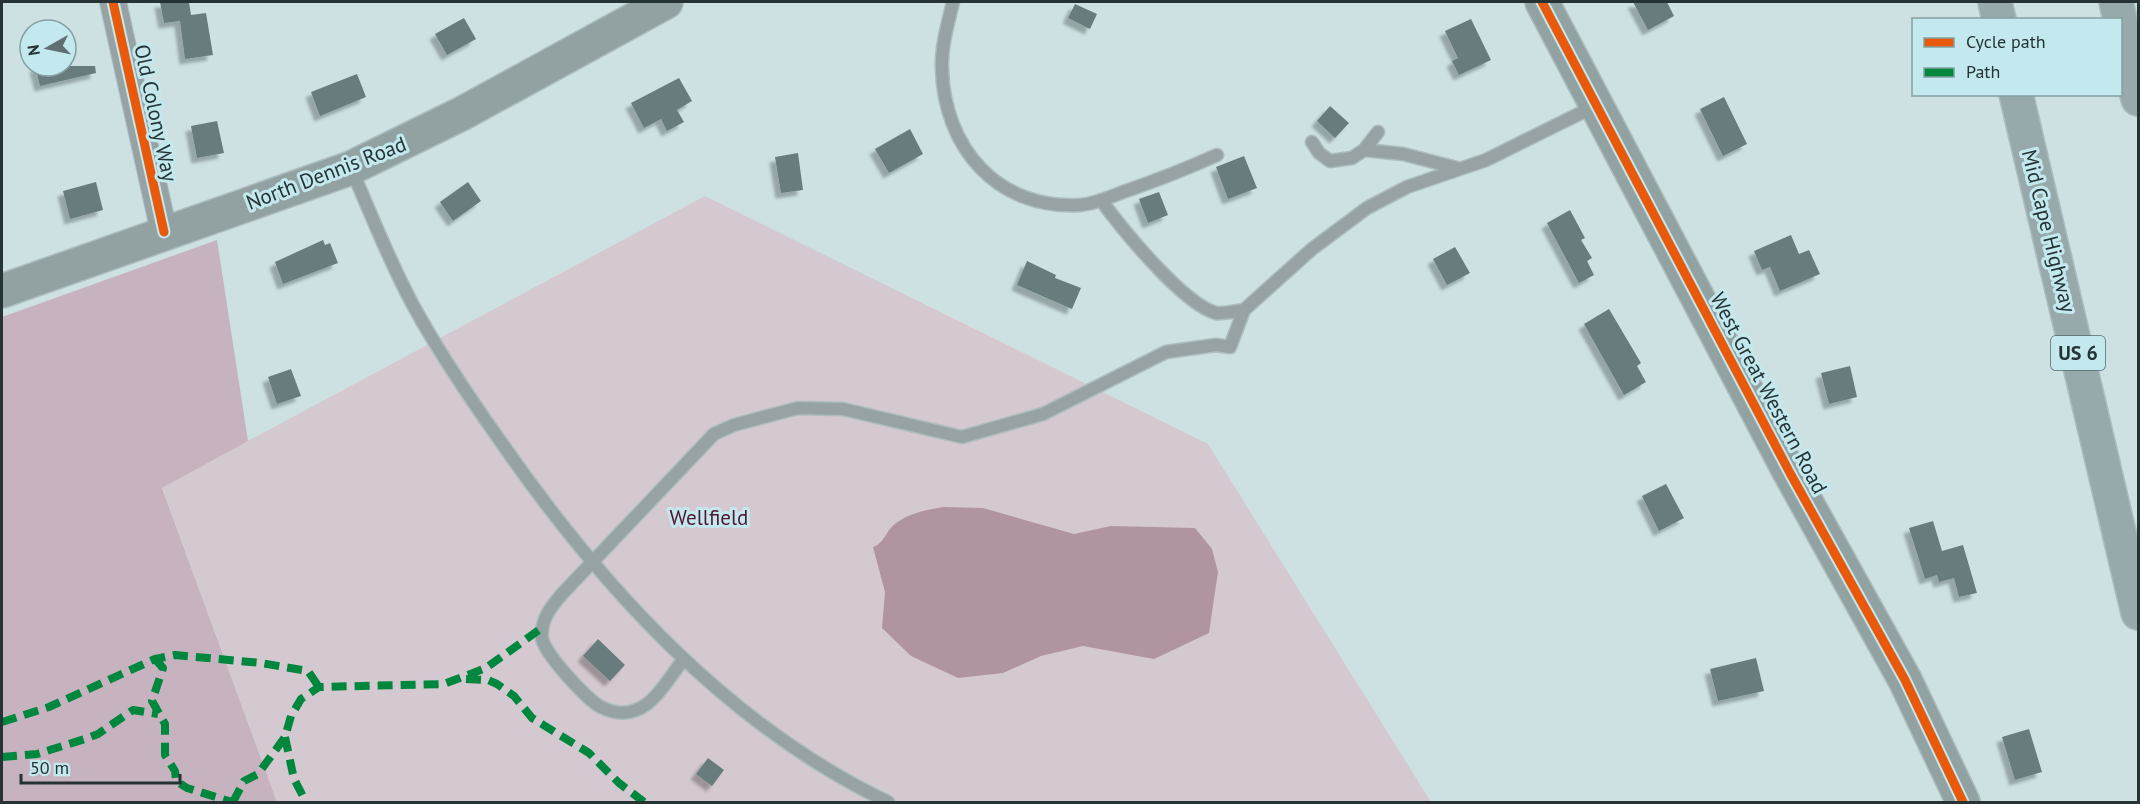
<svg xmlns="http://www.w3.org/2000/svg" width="2140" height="804" viewBox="0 0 2140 804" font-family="'PT Sans',sans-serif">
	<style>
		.green { fill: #d5c9d1 }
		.forest { fill: #c7b3bf }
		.water { fill: #b194a1 }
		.building { fill: #687c7e; filter: url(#shadow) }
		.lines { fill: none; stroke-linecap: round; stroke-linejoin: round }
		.lane-casing { stroke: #adbdbf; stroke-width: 15 }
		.street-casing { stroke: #adbdbf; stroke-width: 28 }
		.secondary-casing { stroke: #adbdbf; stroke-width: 36 }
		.highway-casing { stroke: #adbdbf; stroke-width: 36 }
		.lane { stroke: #96a2a3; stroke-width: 12 }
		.street { stroke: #96a2a3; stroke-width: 26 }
		.secondary { stroke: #92a1a2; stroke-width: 33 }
		.highway { stroke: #97a9ab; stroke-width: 33 }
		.quiet { stroke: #00873e; stroke-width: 8; stroke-dasharray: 15 8; stroke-linecap: butt }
		.cycleway-casing { stroke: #c3e8ed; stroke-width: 13 }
		.cycleway { stroke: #e8590c; stroke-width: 9 }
		.labels { text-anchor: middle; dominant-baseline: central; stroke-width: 6; stroke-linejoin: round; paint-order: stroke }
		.shield { fill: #c3e8ed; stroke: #54696c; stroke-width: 1.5 }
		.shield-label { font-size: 20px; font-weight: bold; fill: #253335 }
		.street-label { font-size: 21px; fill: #253335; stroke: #c3e8ed }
		.park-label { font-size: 21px; fill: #531431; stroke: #c3e8ed }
	</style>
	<defs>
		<filter id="shadow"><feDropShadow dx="-5.5" dy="5.5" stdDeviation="1.5" flood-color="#0004"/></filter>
	</defs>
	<rect width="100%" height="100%" fill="#cde1e3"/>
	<!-- green -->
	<path class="green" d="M 705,196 L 1208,444 L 1431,802 L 277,802 L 162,487 Z"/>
	<!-- forest -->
	<path class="forest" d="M 217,240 L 248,441 L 162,488 L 277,802 L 2,802 L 2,317 Z"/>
	<!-- water -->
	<path class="water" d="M 943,507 L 983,508 L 1074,534 L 1111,526 L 1195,528 L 1212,549 L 1218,572 L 1209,633 L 1154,659 L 1083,646 L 1041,656 L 1003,673 L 958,678 L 911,656 L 882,628 L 885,592 L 873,547 C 885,543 886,530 896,523 C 910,513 926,510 943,507 Z"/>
	<!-- building -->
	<path class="building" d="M 160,2 L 189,2 L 191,15 L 206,13 L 213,55 L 185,59 L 180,21 L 164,23 Z
		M 1633,2 L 1667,2 L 1674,16 L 1648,30 Z
		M 1075,4 L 1097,14 L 1090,29 L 1068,18 Z
		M 464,18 L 476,39 L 447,55 L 435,34 Z
		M 1471,19 L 1491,60 L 1459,75 L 1452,61 L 1458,58 L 1445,31 Z
		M 35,66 L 95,66 L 96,73 L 40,86 Z
		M 357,74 L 366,97 L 320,116 L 311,92 Z
		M 679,78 L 692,101 L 677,110 L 684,122 L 667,131 L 661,119 L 644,128 L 631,103 Z
		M 1724,97 L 1747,144 L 1723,156 L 1700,109 Z
		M 1330,106 L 1349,123 L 1335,138 L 1317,121 Z
		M 217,121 L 224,153 L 197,158 L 191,126 Z
		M 910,129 L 923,154 L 889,173 L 875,149 Z
		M 798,153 L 803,190 L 781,193 L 775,157 Z
		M 1244,156 L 1257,188 L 1228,199 L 1216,167 Z
		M 96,182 L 103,210 L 70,219 L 63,191 Z
		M 468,182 L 481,201 L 453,221 L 440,202 Z
		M 1159,192 L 1168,215 L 1148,223 L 1139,199 Z
		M 1570,210 L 1585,238 L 1581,240 L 1592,258 L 1587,261 L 1594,275 L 1579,283 L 1547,223 Z
		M 1791,235 L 1799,254 L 1809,250 L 1820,274 L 1780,291 L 1770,267 L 1762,270 L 1754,251 Z
		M 323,240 L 325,245 L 330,243 L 338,263 L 283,284 L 275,262 Z
		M 1455,247 L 1470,273 L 1447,285 L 1433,259 Z
		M 1027,261 L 1056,275 L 1055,278 L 1081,288 L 1072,309 L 1017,285 Z
		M 1609,309 L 1641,363 L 1637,366 L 1646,382 L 1624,395 L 1584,324 Z
		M 1850,366 L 1857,397 L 1829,404 L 1821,373 Z
		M 291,369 L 301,396 L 277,404 L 268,377 Z
		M 1666,484 L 1684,518 L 1659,531 L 1642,496 Z
		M 1933,521 L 1942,551 L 1963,545 L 1977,593 L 1959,597 L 1954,578 L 1939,582 L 1937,575 L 1925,579 L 1909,528 Z
		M 598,639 L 625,665 L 610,681 L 583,656 Z
		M 1756,658 L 1764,691 L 1718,701 L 1710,669 Z
		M 2029,729 L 2042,772 L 2015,780 L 2002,737 Z
		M 708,758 L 724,770 L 712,786 L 696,774 Z"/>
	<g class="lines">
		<!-- lane casing -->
		<g class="lane-casing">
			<path id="lane" d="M 953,2 C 948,23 941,47 942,69 C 944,147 997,210 1080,205 C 1095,204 1110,197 1123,192 C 1155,181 1186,169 1217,155
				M 1378,132 L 1364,150 L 1403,154 L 1457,168
				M 1312,142 L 1319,153 L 1330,161 L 1352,158 L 1364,150
				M 351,168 C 371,214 389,261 413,305 C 439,353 469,397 501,442 C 601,586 727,725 888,802
				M 1101,200 C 1122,229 1183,304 1216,313 C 1224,314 1236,311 1244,310
				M 683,660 C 671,675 655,704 636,710 C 624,715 613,713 601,707 C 588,701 543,652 542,638 C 541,619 550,608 562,594 L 714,434 L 734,425 L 798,408 L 843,409 L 962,437 L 1043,414 L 1166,352 L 1216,345 L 1230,347 L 1244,310 L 1312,249 L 1367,208 L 1407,187 L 1486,160 L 1595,106"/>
		</g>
		<!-- street casing -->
		<g class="street-casing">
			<path id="street" d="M 113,2 L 164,232"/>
		</g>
		<!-- secondary casing -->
		<g class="secondary-casing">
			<path id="secondary" d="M 1542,2 L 1790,473 L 1905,680 L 1963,802
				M 2,291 L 351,168 L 463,113 L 666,2"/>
		</g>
		<!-- highway casing -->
		<g class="highway-casing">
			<path id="highway" d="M 1995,2 L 1999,20
				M 2116,2 L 2138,99
				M 2016,94 L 2138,613"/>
		</g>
		<!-- lane -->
		<use href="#lane" class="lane"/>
		<!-- street -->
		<use href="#street" class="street"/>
		<!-- secondary -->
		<use href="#secondary" class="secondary"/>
		<!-- highway -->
		<use href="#highway" class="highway"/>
		<!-- quiet -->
		<path class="quiet" d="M 155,659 L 163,668 L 152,701 L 165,724 L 165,755 L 175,771 L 176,781 L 187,788 L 232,802
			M 466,679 L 488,680 L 497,684 L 514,696 L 532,718 L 589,753 L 619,783 L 644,802
			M 2,722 L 49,707 L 155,659 L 175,655 L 261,663 L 308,671 L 319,687
			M 285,737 L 294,779 L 306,802
			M 2,757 L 37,754 L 85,739 L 98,734 L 133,710 L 158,714
			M 233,802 L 244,781 L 258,774 L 285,737 L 291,716 L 301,699 L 319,687 L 444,684 L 486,668 L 543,627"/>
		<!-- cycleway casing -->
		<g class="cycleway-casing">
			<path id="cycleway" d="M 113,2 L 164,232
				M 1542,2 L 1790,473 L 1905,680 L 1963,802"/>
		</g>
		<!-- cycleway -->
		<use href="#cycleway" class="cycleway"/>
	</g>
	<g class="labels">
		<!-- shield labels -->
		<rect class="shield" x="2051" y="336" width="54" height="34" rx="4.5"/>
		<g class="shield-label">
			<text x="2078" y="353">US 6</text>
		</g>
		<!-- street labels -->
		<g class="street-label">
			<text transform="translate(156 113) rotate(78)">Old Colony Way</text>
			<text transform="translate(326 173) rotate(-21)">North Dennis Road</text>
			<text transform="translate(2049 231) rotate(76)">Mid Cape Highway</text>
			<text transform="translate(1769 393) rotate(62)">West Great Western Road</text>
		</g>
		<!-- park labels -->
		<g class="park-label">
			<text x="709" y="517">Wellfield</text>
		</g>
	</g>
	<!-- border -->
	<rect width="2140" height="804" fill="none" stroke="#253335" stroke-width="6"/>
	<!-- legend -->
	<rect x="1912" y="18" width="210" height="78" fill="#c3e8ed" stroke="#84a0a3" stroke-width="1.5"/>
	<rect x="1924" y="38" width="30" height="9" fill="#e8590c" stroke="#84a0a3" stroke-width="1.5"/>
	<text x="1966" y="48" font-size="18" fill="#253335">Cycle path</text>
	<rect x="1924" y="68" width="30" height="9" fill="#00873e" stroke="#84a0a3" stroke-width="1.5"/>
	<text x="1966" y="78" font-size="18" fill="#253335">Path</text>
	<!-- north arrow -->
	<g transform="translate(48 48) rotate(261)"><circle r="28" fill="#c3e8ed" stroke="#84a0a3" stroke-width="1.5"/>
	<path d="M0-4.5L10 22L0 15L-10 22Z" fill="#607072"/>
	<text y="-9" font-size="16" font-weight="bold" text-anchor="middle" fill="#253335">N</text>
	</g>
	<!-- scale -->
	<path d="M21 774v9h159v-9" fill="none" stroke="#253335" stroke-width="3"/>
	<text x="30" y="774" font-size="18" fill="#253335" stroke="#c3e8ed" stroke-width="4.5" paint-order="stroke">50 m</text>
</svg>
